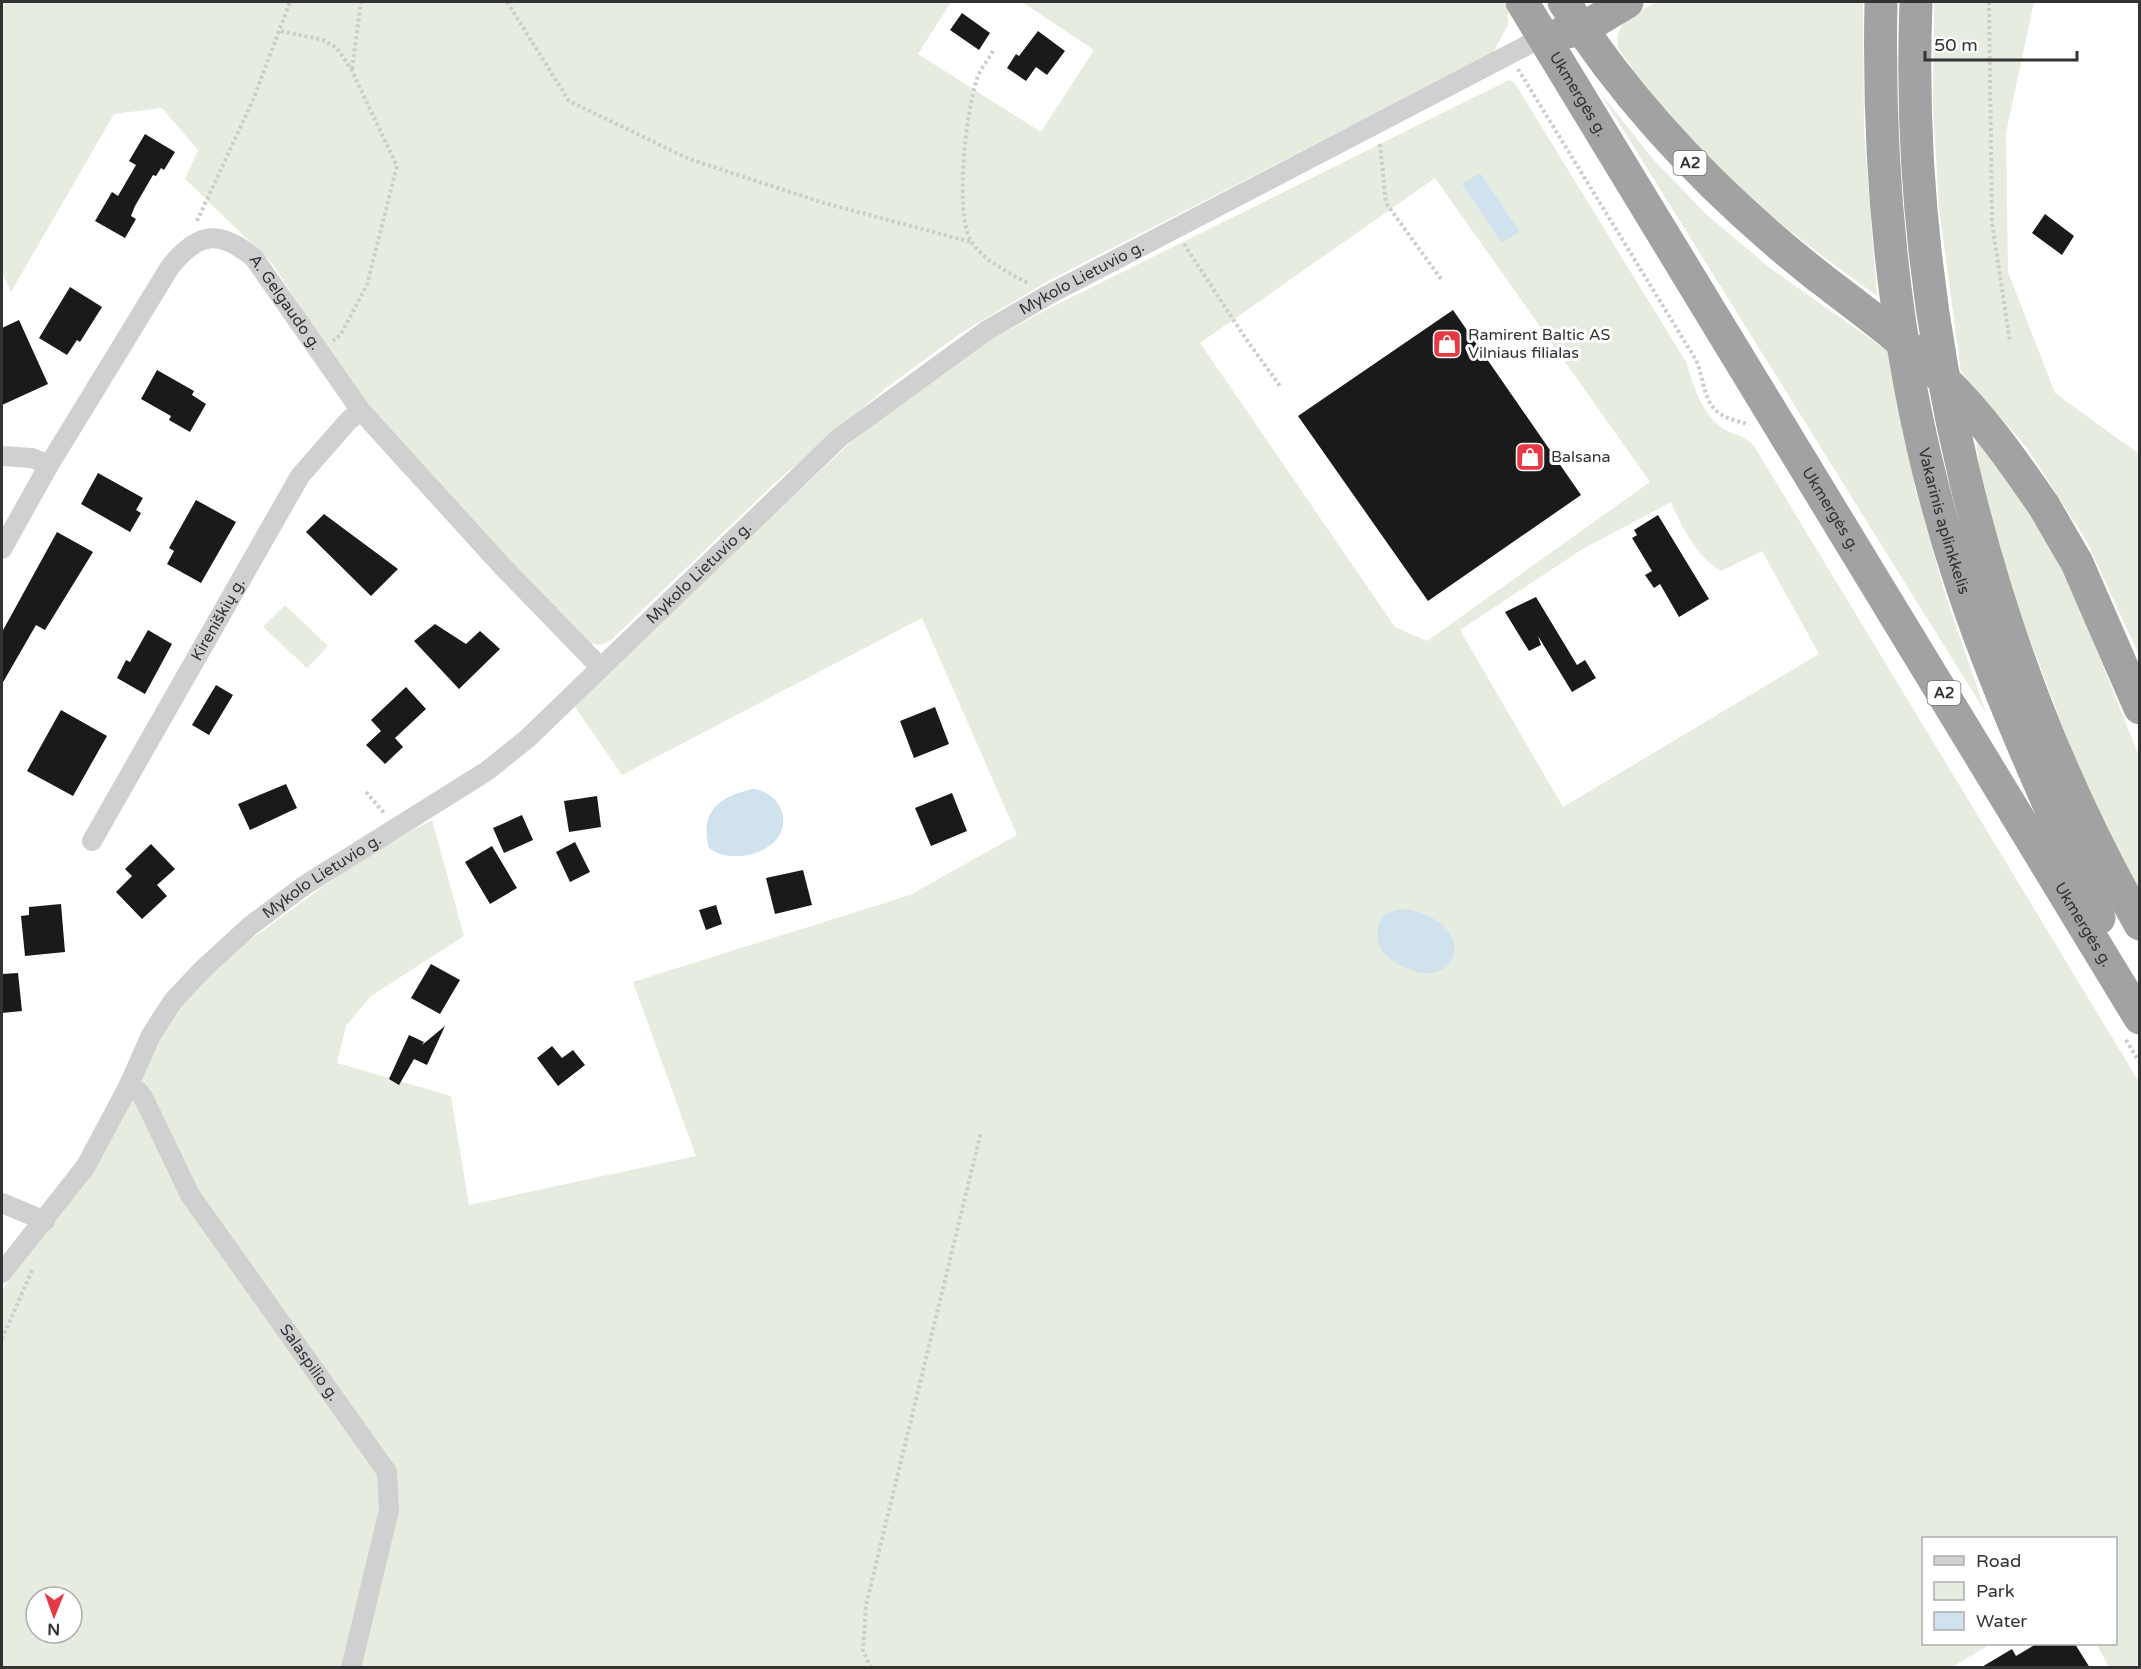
<svg xmlns="http://www.w3.org/2000/svg" width="2141" height="1669" viewBox="0 0 2141 1669" font-family="'Varela Round',sans-serif">
	<style>
		.green { fill: #e6ecdf; fill-rule: evenodd }
		.water { fill: #cfe2ee }
		.building { fill: #1a1a1a }
		.lines { fill: none; stroke-linecap: round; stroke-linejoin: round }
		.path { stroke: #cdcdcd; stroke-width: 4; stroke-dasharray: 3 3; stroke-linecap: butt }
		.minor { stroke: #d0d0d0; stroke-width: 20 }
		.trunk { stroke: #a2a2a2; stroke-width: 33 }
		.trunk-bridge { stroke: #a2a2a2; stroke-width: 33 }
		.labels { text-anchor: middle; dominant-baseline: central; stroke-width: 6; stroke-linejoin: round; paint-order: stroke }
		.shield { fill: #fff; stroke: #707070; stroke-width: 1.5 }
		.shield-label { font-size: 15px; font-weight: bold; fill: #333 }
		.street-label { font-size: 16px; fill: #333; stroke: #fff }
		.poi-label { font-size: 16px; fill: #333; stroke: #fff; text-anchor: start }
	</style>
	<rect width="100%" height="100%" fill="#fff"/>
	<!-- green -->
	<path class="green" d="M 2,2 L 951,2 L 918,54 L 1041,132 L 1094,50 L 1022,2 L 1504,2 L 1508,11 L 1508,25 L 1493,53 L 1048,281 L 961,333 L 886,388 L 775,483 L 611,640 C 600,648 592,644 581,639 L 372,410 L 347,379 L 272,263 L 185,179 L 198,150 L 162,108 L 114,114 L 11,292 L 2,272 Z
		M 1656,2 L 1863,2 L 1864,131 L 1877,296 C 1801,241 1724,184 1663,111 C 1647,92 1633,69 1618,48 C 1613,22 1636,14 1656,2 Z
		M 1934,2 L 2034,2 L 2006,133 L 2008,272 L 2055,393 L 2139,454 L 2139,655 L 2086,540 L 2027,448 L 1961,372 L 1939,208 L 1933,108 Z
		M 1509,80 L 1514,82 L 1686,362 C 1693,384 1700,409 1718,425 C 1729,434 1743,434 1754,446 L 2139,1082 L 2139,1667 L 2109,1667 L 2096,1644 L 2116,1644 L 2116,1538 L 1924,1538 L 1924,1644 L 1991,1644 L 1952,1667 L 2,1667 L 2,1290 L 77,1190 L 159,1040 L 177,1011 L 202,981 L 232,953 L 368,854 L 432,820 L 464,936 L 371,996 L 346,1026 L 337,1063 L 451,1096 L 469,1205 L 696,1156 L 633,982 L 910,895 L 1017,835 L 922,618 L 622,775 L 575,707 L 615,664 L 852,441 L 912,394 L 988,341 L 1048,309 ZM 1435,178 L 1650,482 L 1427,641 L 1395,627 L 1200,343 ZM 1671,502 C 1681,526 1698,558 1721,571 L 1762,551 L 1819,654 L 1563,807 L 1460,630 L 1581,550 ZM 36,1597 L 72,1597 L 72,1633 L 36,1633 Z
		M 1599,91 L 1653,159 L 1707,215 L 1770,268 L 1889,352 L 1915,487 L 1945,594 L 1986,713 Z
		M 1976,439 L 2032,514 L 2073,591 L 2139,756 L 2139,889 L 2083,780 L 2012,592 L 1982,487 Z
		M 285,605 L 328,646 L 307,668 L 263,627 Z"/>
	<!-- water -->
	<path class="water" d="M 1480,173 L 1520,232 L 1502,243 L 1462,184 Z
		M 753,789 C 778,791 794,821 775,841 C 760,857 726,862 709,848 C 699,811 720,796 753,789 Z
		M 1406,909 C 1488,925 1454,1004 1392,960 C 1381,953 1375,940 1378,928 C 1381,913 1393,910 1406,909 Z"/>
	<!-- building -->
	<path class="building" d="M 962,13 L 990,33 L 979,50 L 950,30 Z
		M 1038,31 L 1065,51 L 1047,75 L 1036,67 L 1026,81 L 1007,68 L 1016,54 L 1019,56 Z
		M 145,134 L 175,152 L 164,170 L 161,168 L 156,176 L 153,175 L 135,206 L 131,216 L 136,219 L 125,238 L 95,221 L 112,192 L 118,196 L 136,165 L 129,161 Z
		M 2045,214 L 2074,236 L 2062,255 L 2032,233 Z
		M 70,287 L 102,307 L 80,342 L 77,340 L 67,355 L 39,338 Z
		M 1453,310 L 1581,495 L 1428,601 L 1298,416 Z
		M 19,320 L 48,384 L 2,405 L 2,328 Z
		M 157,370 L 194,391 L 192,395 L 206,404 L 190,432 L 169,420 L 171,416 L 141,399 Z
		M 98,473 L 143,498 L 136,510 L 141,513 L 130,532 L 81,504 Z
		M 196,500 L 236,522 L 201,583 L 167,564 L 174,551 L 169,548 Z
		M 324,514 L 398,569 L 371,596 L 306,532 Z
		M 1658,515 L 1709,599 L 1679,617 L 1660,584 L 1654,588 L 1645,575 L 1652,571 L 1632,538 L 1637,535 L 1634,530 Z
		M 57,532 L 93,552 L 45,630 L 36,625 L 2,684 L 2,632 Z
		M 1536,597 L 1577,665 L 1585,660 L 1596,678 L 1572,692 L 1538,636 L 1541,645 L 1529,651 L 1505,612 Z
		M 435,624 L 466,644 L 480,631 L 500,649 L 459,689 L 414,641 Z
		M 148,630 L 172,644 L 145,694 L 117,678 L 126,660 L 130,662 Z
		M 216,685 L 233,695 L 209,735 L 192,725 Z
		M 406,687 L 426,709 L 395,738 L 403,747 L 385,764 L 366,745 L 381,731 L 371,720 Z
		M 935,707 L 949,744 L 914,758 L 900,721 Z
		M 61,710 L 107,736 L 73,796 L 27,771 Z
		M 286,784 L 297,808 L 250,830 L 238,804 Z
		M 952,793 L 967,831 L 931,846 L 915,808 Z
		M 597,796 L 601,827 L 569,832 L 564,801 Z
		M 522,815 L 533,840 L 504,853 L 493,828 Z
		M 575,842 L 590,872 L 570,882 L 556,852 Z
		M 151,844 L 175,869 L 157,885 L 167,896 L 142,919 L 116,892 L 132,876 L 125,869 Z
		M 492,846 L 517,888 L 490,904 L 465,862 Z
		M 803,870 L 812,905 L 775,914 L 766,878 Z
		M 61,904 L 65,952 L 25,956 L 21,916 L 29,915 L 29,907 Z
		M 716,905 L 722,924 L 706,930 L 699,910 Z
		M 431,964 L 460,980 L 440,1014 L 411,998 Z
		M 18,973 L 22,1011 L 2,1013 L 2,974 Z
		M 445,1026 L 427,1065 L 414,1059 L 399,1085 L 389,1079 L 409,1035 L 424,1042 L 422,1045 Z
		M 552,1046 L 562,1058 L 573,1050 L 585,1065 L 558,1086 L 537,1058 Z
		M 2036,1644 L 2075,1644 L 2090,1668 L 1980,1668 L 2012,1649 L 2016,1656 Z"/>
	<g class="lines">
		<!-- path -->
		<path class="path" d="M 507,2 L 569,101 L 689,159 L 824,203 L 971,242
			M 1989,2 L 1992,223 L 2010,342
			M 281,31 L 323,40 L 337,48 L 351,69 L 397,166 L 367,285 L 341,334 L 333,341
			M 993,51 C 988,60 980,69 977,79 C 966,111 955,210 970,239 C 981,260 1010,273 1029,284
			M 352,69 L 361,2
			M 1518,69 L 1696,360 C 1704,377 1703,405 1722,415 C 1730,420 1740,421 1749,425
			M 1380,144 L 1386,203 L 1441,279
			M 197,221 L 253,100 L 290,2
			M 1184,244 L 1246,339 L 1280,386
			M 366,792 L 385,814
			M 2126,1040 L 2140,1063
			M 2,1339 L 33,1268
			M 871,1668 L 863,1651 L 866,1605 L 981,1132"/>
		<!-- minor -->
		<g class="minor">
			<path d="M 2,456 L 32,458 L 49,465"/>
			<path id="s1" d="M 2,549 L 49,465 L 170,267 C 198,232 219,229 254,258 L 361,411 L 502,566 L 600,667"/>
			<path id="s2" d="M 92,841 L 300,476 L 349,420 L 361,411"/>
			<path id="s3" d="M 128,1087 L 138,1091 L 144,1099 L 190,1195 L 387,1472 L 389,1510 L 351,1668"/>
			<path d="M 2,1203 L 45,1221"/>
			<path id="s4" d="M 2,1273 L 86,1166 L 128,1087 L 151,1035 L 173,1001 L 202,970 L 250,926 L 305,885 L 487,771 L 528,738 L 839,438 L 986,331 L 1048,295 L 1541,38"/>
		</g>
		<!-- trunk -->
		<g class="trunk">
			<path id="s5" d="M 1522,2 L 2140,1018"/>
			<path d="M 1564,2 C 1632,109 1720,199 1819,277"/>
			<path id="s6" d="M 1881,2 C 1877,198 1899,399 1962,586 C 2000,700 2051,808 2099,918"/>
			<path d="M 1916,2 C 1904,315 1984,651 2140,924"/>
			<path d="M 1562,33 L 1582,29 L 1627,2"/>
			<path d="M 2044,506 L 2077,563 L 2140,708"/>
		</g>
		<!-- trunk-bridge -->
		<path class="trunk-bridge" d="M 1819,277 C 1861,309 1903,340 1941,377 C 1981,415 2013,461 2044,506"/>
	</g>
	<!-- icons -->
	<defs>
		<g id="shop-square" transform="scale(1.5)"><rect x="-9" y="-9" width="18" height="18" rx="4" fill="#e63946" stroke="#fff"/><path d="M-5-2.5h2.3a2.7 3.5 0 0 1 5.4 0H5L5.5 6h-11ZM-1.5-2.5h3a1.5 2.3 0 0 0-3 0Z" fill="#fff"/></g>
	</defs>
	<g fill-rule="evenodd">
		<use href="#shop-square" x="1447" y="344"/>
		<use href="#shop-square" x="1530" y="457"/>
	</g>
	<g class="labels">
		<!-- shield labels -->
		<g class="shield">
			<rect x="1673.5" y="151" width="33" height="24" rx="4.5"/>
			<rect x="1927.5" y="681" width="33" height="24" rx="4.5"/>
		</g>
		<g class="shield-label">
			<text x="1690" y="163">A2</text>
			<text x="1944" y="693">A2</text>
		</g>
		<!-- street labels -->
		<g class="street-label">
			<text stroke="none"><textPath href="#s5" startOffset="108">Ukmergės g.</textPath></text>
			<text stroke="none"><textPath href="#s4" startOffset="1490">Mykolo Lietuvio g.</textPath></text>
			<text stroke="none"><textPath href="#s1" startOffset="482">A. Gelgaudo g.</textPath></text>
			<text stroke="none"><textPath href="#s5" startOffset="594">Ukmergės g.</textPath></text>
			<text stroke="none"><textPath href="#s6" startOffset="525">Vakarinis aplinkkelis</textPath></text>
			<text stroke="none"><textPath href="#s4" startOffset="1004">Mykolo Lietuvio g.</textPath></text>
			<text stroke="none"><textPath href="#s2" startOffset="255">Kireniškių g.</textPath></text>
			<text stroke="none"><textPath href="#s4" startOffset="518">Mykolo Lietuvio g.</textPath></text>
			<text stroke="none"><textPath href="#s5" startOffset="1080">Ukmergės g.</textPath></text>
			<text stroke="none"><textPath href="#s3" startOffset="333">Salaspilio g.</textPath></text>
		</g>
		<!-- poi labels -->
		<g class="poi-label">
			<text x="1468" y="335">Ramirent Baltic AS<tspan x="1468" dy="18">Vilniaus filialas</tspan></text>
			<text x="1551" y="457">Balsana</text>
		</g>
	</g>
	<!-- border -->
	<rect width="2141" height="1669" fill="none" stroke="#333333" stroke-width="6"/>
	<!-- legend -->
	<rect x="1922" y="1537" width="195" height="108" fill="#ffffff" stroke="#adadad" stroke-width="1.5"/>
	<rect x="1934" y="1556" width="30" height="9" fill="#d0d0d0" stroke="#adadad" stroke-width="1.5"/>
	<text x="1976" y="1567" font-size="18" fill="#333333">Road</text>
	<rect x="1934" y="1582" width="30" height="18" fill="#e6ecdf" stroke="#adadad" stroke-width="1.5"/>
	<text x="1976" y="1597" font-size="18" fill="#333333">Park</text>
	<rect x="1934" y="1612" width="30" height="18" fill="#cfe2ee" stroke="#adadad" stroke-width="1.5"/>
	<text x="1976" y="1627" font-size="18" fill="#333333">Water</text>
	<!-- north arrow -->
	<g transform="translate(54 1615) rotate(181)"><circle r="28" fill="#ffffff" stroke="#adadad" stroke-width="1.5"/>
	<path d="M0-4.5L10 22L0 15L-10 22Z" fill="#e63946"/>
	<text y="-9" font-size="16" font-weight="bold" text-anchor="middle" fill="#333333">N</text>
	</g>
	<!-- scale -->
	<path d="M1925 51v9h152v-9" fill="none" stroke="#333333" stroke-width="3"/>
	<text x="1934" y="51" font-size="18" fill="#333333" stroke="#ffffff" stroke-width="4.5" paint-order="stroke">50 m</text>
</svg>
